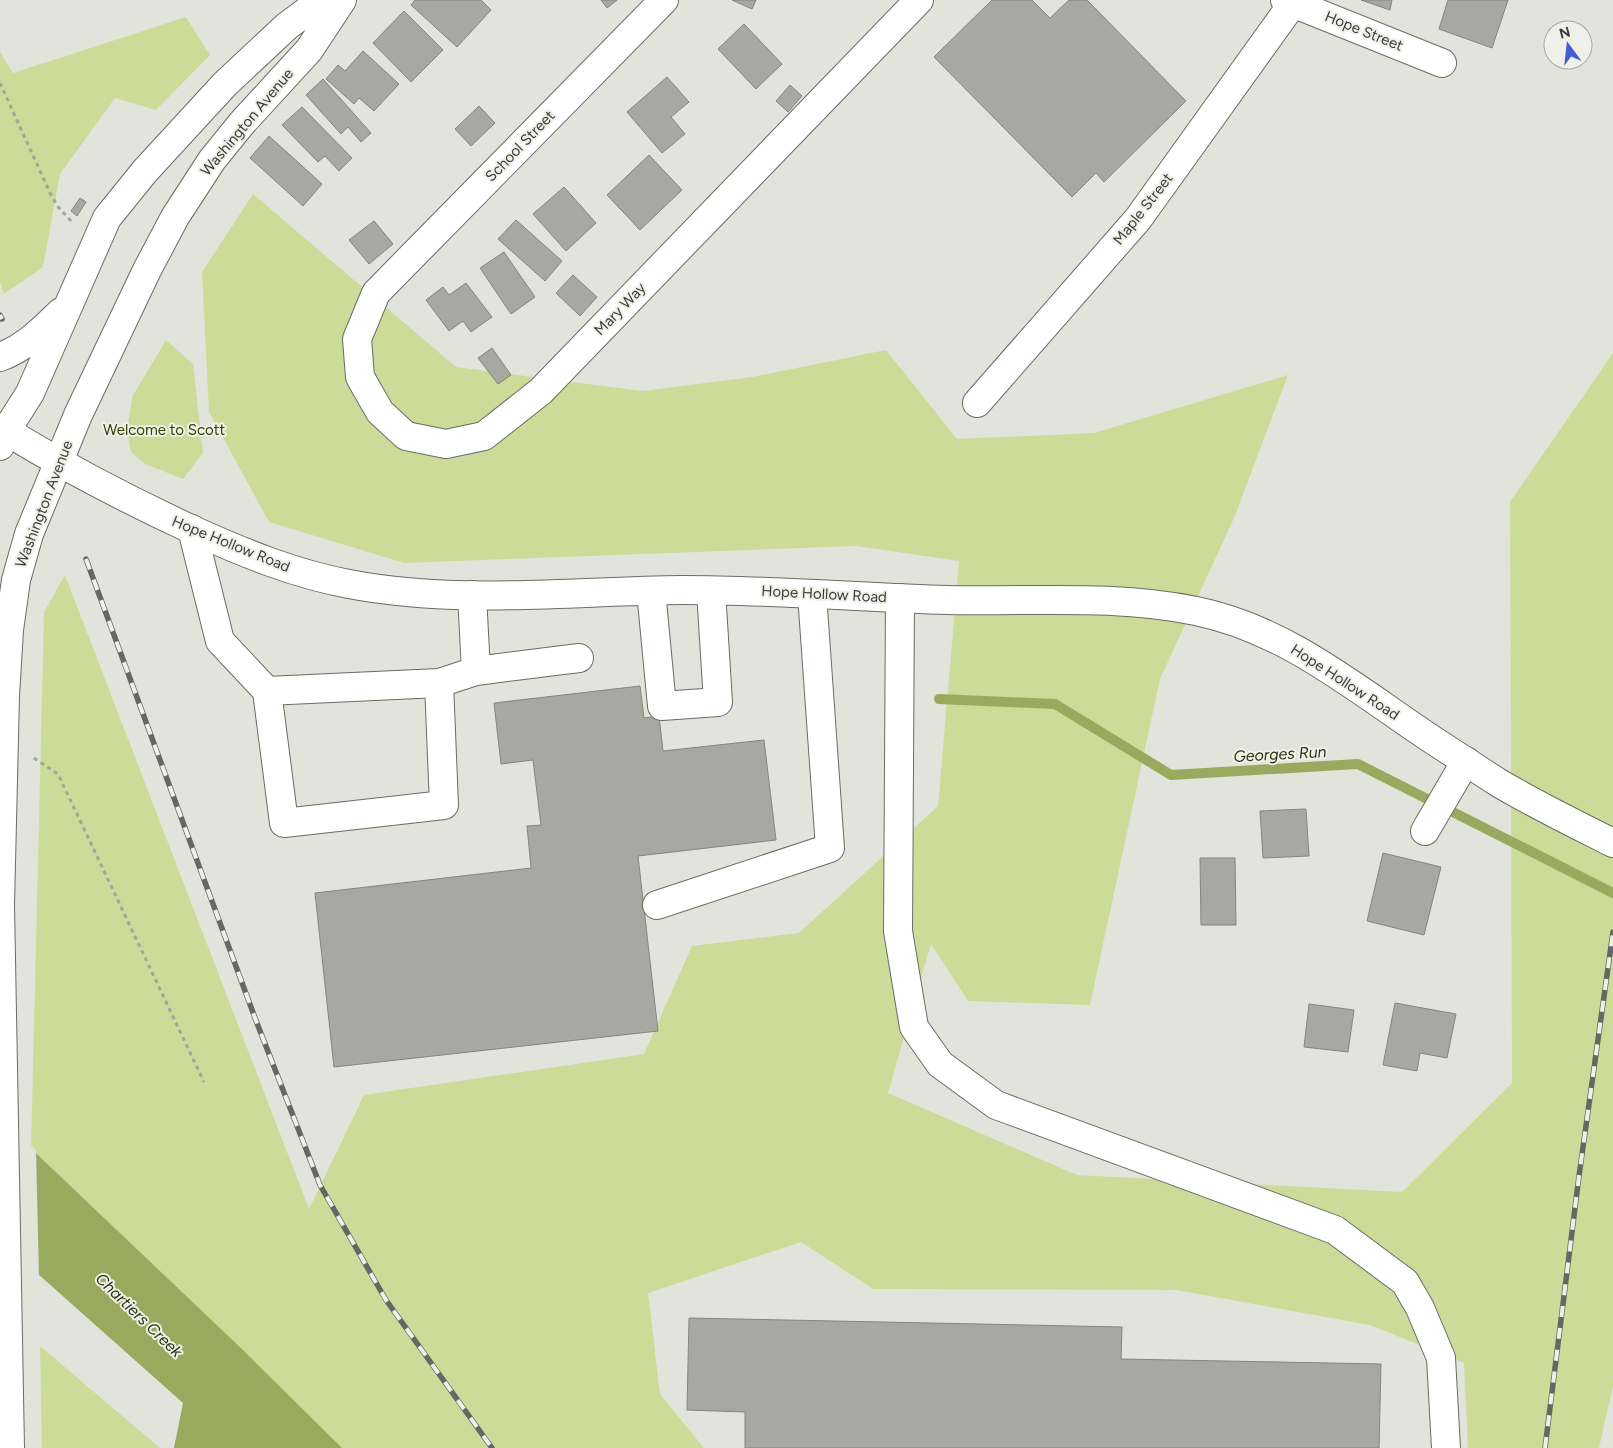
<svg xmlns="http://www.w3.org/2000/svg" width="1613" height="1448" viewBox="0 0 1613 1448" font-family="Figtree,sans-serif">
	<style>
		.green { fill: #ccdc98 }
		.water { fill: #99aa5e }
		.pier { fill: #e2e4dc }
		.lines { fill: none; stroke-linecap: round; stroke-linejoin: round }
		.stream { stroke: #99aa5e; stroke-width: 10 }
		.building { fill: #a7a9a1; stroke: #83857e }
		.minor-casing { stroke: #6a6c65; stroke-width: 30 }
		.major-casing { stroke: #6a6c65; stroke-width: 30 }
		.path { stroke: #a3a49e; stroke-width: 3; stroke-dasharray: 4 4; stroke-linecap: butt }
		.minor { stroke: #fff; stroke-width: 28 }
		.major { stroke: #fff; stroke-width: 28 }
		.rail-casing { stroke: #666763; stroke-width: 5.5 }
		.rail { stroke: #eff1e9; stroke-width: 4; stroke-dasharray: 11; stroke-linecap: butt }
		.labels { text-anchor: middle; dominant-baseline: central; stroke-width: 4; stroke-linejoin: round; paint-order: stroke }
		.street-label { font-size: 15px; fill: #3c3d3a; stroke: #eff1e9 }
		.park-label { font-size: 15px; fill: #363f03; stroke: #eff1e9 }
		.water-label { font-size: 16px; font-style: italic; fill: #2b3110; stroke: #eff1e9 }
	</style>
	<rect width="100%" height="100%" fill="#e2e4dc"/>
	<!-- green -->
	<path class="green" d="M 186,17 L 210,55 L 156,110 L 115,98 L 60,174 L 43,267 L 4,294 L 0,283 L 0,52 L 13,73 Z
		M 253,194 L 456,367 L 642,391 L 752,377 L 886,350 L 957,439 L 1094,433 L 1288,375 L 1234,518 L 1160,679 L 1090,1005 L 968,1001 L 931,944 L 888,1093 L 1077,1175 L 1402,1192 L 1512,1083 L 1510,502 L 1613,353 L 1613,1386 L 1599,1448 L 1468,1448 L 1464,1363 L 1370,1325 L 1176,1290 L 873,1289 L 801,1242 L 648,1293 L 660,1394 L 704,1448 L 339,1448 L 242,1349 L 31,1149 L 44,612 L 65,575 L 309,1209 L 364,1095 L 644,1054 L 692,946 L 799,933 L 938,806 L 959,561 L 856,546 L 404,563 L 269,522 L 209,412 L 202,272 Z
		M 166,340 L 193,364 L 203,453 L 183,479 L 145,464 L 131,452 L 127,431 L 132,397 Z
		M 40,1346 L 160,1448 L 42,1448 Z"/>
	<!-- water -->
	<path class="water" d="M 0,1119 L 242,1349 L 342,1448 L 174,1448 L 183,1403 L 38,1274 L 0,1254 Z"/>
	<!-- pier -->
	<path class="pier" d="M 2,1117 L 36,1150 L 39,1278 L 0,1257 Z"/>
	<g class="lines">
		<!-- stream -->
		<path class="stream" d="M 939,699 L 1055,704 L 1171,775 L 1358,764 L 1613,893"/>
	</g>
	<!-- building -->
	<path class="building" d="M 415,0 L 481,0 L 491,10 L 457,47 L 411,5 Z
		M 601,0 L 617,0 L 607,8 Z
		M 732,0 L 756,0 L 752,9 Z
		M 992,0 L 1032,0 L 1050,18 L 1069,0 L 1087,0 L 1186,101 L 1104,182 L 1096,173 L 1072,197 L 934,57 Z
		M 1361,0 L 1392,0 L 1390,10 Z
		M 1448,0 L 1508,0 L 1492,48 L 1439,29 Z
		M 404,11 L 443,50 L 411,82 L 373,43 Z
		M 744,24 L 782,64 L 756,89 L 718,49 Z
		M 363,51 L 399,84 L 374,111 L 359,98 L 354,104 L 326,79 L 338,65 L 345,71 Z
		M 667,77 L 689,102 L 671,117 L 685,134 L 662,153 L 627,112 Z
		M 323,79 L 371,133 L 361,142 L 348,127 L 341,134 L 306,95 Z
		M 790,85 L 802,96 L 788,112 L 776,101 Z
		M 479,106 L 495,123 L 471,146 L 455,129 Z
		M 302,107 L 352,158 L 339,171 L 325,156 L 318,162 L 282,125 Z
		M 269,136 L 322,184 L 303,206 L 250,158 Z
		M 649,155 L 682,190 L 640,230 L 607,195 Z
		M 564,187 L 596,223 L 566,251 L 533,214 Z
		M 80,198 L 86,202 L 77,216 L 71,211 Z
		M 516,220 L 562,261 L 545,281 L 498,239 Z
		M 374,221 L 393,244 L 369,264 L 349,240 Z
		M 504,252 L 535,297 L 511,314 L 480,268 Z
		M 573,275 L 597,297 L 580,316 L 556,293 Z
		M 466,283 L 492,317 L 471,332 L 463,321 L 449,331 L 426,300 L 443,287 L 449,295 Z
		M 492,348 L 511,375 L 498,384 L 478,358 Z
		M 640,686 L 644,718 L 659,716 L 663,751 L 764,740 L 776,840 L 638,856 L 658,1031 L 334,1067 L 315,893 L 531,868 L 527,826 L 541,825 L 533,760 L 501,764 L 494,703 Z
		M 1306,809 L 1309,856 L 1263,858 L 1260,811 Z
		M 1383,853 L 1441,867 L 1424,935 L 1367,921 Z
		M 1200,858 L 1235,858 L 1236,925 L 1201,925 Z
		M 1395,1003 L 1456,1014 L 1447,1058 L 1420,1053 L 1417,1071 L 1383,1065 Z
		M 1309,1004 L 1354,1010 L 1348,1052 L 1304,1047 Z
		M 689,1318 L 1122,1327 L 1121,1359 L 1381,1364 L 1379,1448 L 745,1448 L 745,1412 L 687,1410 Z"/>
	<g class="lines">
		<!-- minor casing -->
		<g class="minor-casing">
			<path id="minor" d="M 664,0 L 376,293 L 357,339 L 360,377 L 380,412 L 406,436 L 446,444 L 484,436 L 541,391 L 919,0
				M 1285,0 L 1442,63
				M 977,403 L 1138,219 L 1293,3
				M 192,529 L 220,641 L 267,691 L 439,683 L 476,671 L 472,595
				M 651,591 L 662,706 L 718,702 L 711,591
				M 900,598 L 898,931 L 914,1027 L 940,1064 L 996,1105 L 1335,1230 L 1405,1282 L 1420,1308 L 1441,1358 L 1446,1448
				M 476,671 L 579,658
				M 267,691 L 284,823 L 444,805 L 439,683
				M 1425,831 L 1466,761
				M 657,905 L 830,848 L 812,594"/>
		</g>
		<!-- major casing -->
		<g class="major-casing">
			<path id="major" d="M 0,357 C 25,348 42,330 61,312
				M 6,431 C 67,468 130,501 195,531 C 244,553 295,574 349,584 C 458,605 572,591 682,590 C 771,590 859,597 948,600 C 1030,602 1115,594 1196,611 C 1290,630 1363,695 1442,746 C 1461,758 1480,771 1499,783 C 1536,805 1575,824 1613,843
				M 0,446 L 6,431 L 30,393 L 107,218 L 145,171 L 225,84 L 287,26 L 322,0
				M 10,1448 L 0,905 L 5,696 L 9,630 L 16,580 L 29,534 L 78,415 L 147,270 L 175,217 L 212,160 L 242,123 L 309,50 L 342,0"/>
		</g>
		<!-- path -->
		<path class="path" d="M 0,83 L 51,195 L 59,208 L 73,223
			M 34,758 L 58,774 L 204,1082"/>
		<!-- minor -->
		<use href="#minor" class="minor"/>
		<!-- major -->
		<use href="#major" class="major"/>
		<!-- rail casing -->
		<g class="rail-casing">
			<path id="rail" d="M 0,315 L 2,319
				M 86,559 L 255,1018 L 320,1185 L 386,1300 L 492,1448
				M 1545,1448 L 1579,1176 L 1613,932"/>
		</g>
		<!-- rail -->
		<use href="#rail" class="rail"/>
	</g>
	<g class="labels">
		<!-- street labels -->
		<g class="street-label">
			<text transform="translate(1364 31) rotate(22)">Hope Street</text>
			<text transform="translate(247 122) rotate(-50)">Washington Avenue</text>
			<text transform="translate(520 146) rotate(-46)">School Street</text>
			<text transform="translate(1143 209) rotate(-52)">Maple Street</text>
			<text transform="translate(620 309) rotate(-46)">Mary Way</text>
			<text transform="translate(44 504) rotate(-69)">Washington Avenue</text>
			<text transform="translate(231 544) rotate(22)">Hope Hollow Road</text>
			<text transform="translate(824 594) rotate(3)">Hope Hollow Road</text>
			<text transform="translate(1345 682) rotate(33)">Hope Hollow Road</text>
		</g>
		<!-- park labels -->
		<g class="park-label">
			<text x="164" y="430">Welcome to Scott</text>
		</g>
		<!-- water labels -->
		<g class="water-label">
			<text transform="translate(1280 754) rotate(-3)">Georges Run</text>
			<text transform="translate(139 1315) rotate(44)">Chartiers Creek</text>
		</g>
	</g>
	<!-- north arrow -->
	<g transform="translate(1568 45) rotate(345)"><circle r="24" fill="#eff1e9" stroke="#a7a9a3"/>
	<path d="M0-4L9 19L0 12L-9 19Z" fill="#425dd0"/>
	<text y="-8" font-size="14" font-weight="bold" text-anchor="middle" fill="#3c3d3a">N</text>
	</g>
</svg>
